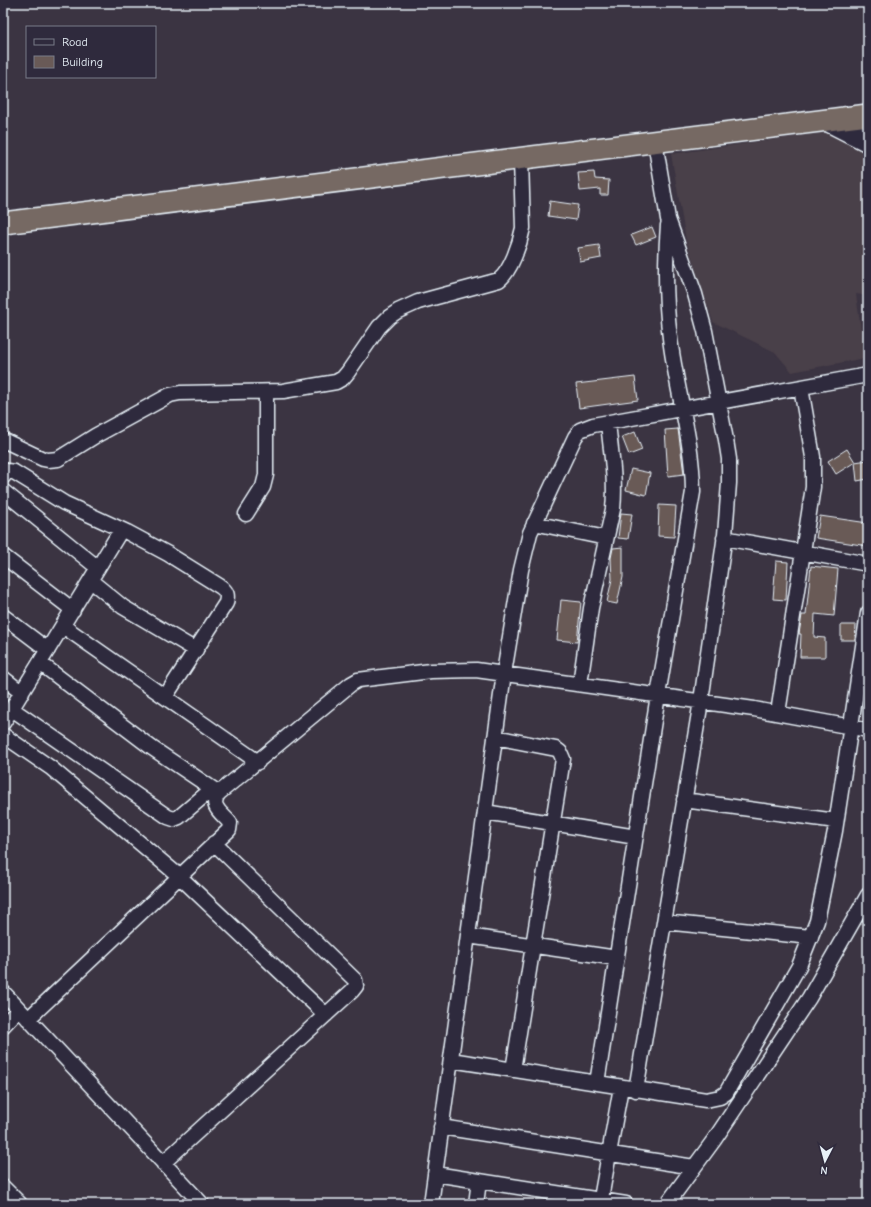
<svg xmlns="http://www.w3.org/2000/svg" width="871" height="1207" viewBox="0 0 871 1207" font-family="'Comic Neue',sans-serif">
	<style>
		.built { fill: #493f48 }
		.building { fill: #695a57; stroke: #e8f1f8 }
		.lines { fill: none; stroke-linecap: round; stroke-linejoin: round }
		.minor-casing { stroke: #e8f1f8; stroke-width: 17 }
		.highway-casing { stroke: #e8f1f8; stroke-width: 24 }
		.minor { stroke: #2f2a3d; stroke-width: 14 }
		.highway { stroke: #766964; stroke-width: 21 }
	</style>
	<rect width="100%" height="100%" fill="#3b3442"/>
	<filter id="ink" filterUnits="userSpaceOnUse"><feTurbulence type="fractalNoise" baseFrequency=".025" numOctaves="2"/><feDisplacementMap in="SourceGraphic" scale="8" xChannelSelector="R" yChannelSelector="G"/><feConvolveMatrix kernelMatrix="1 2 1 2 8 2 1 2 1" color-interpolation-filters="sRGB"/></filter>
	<g filter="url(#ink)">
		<!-- built -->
		<path class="built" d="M 824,132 L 868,153 L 868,296 L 856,294 L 865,358 L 792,372 L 775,352 L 713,322 L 686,240 L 671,154 Z"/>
		<!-- building -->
		<path class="building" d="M 594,172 L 595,179 L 609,180 L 608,195 L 600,195 L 600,189 L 580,191 L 578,173 Z
			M 550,201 L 578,205 L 576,220 L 548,216 Z
			M 652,227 L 656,237 L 636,245 L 631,235 Z
			M 599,245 L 601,258 L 580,262 L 578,248 Z
			M 635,377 L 638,400 L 579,408 L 576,384 Z
			M 678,429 L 684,474 L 668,476 L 665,430 Z
			M 635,432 L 642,450 L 629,455 L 622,437 Z
			M 847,449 L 855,462 L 836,474 L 828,461 Z
			M 868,460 L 868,479 L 857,481 L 855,462 Z
			M 631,469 L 650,473 L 646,495 L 626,490 Z
			M 659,505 L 676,506 L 674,537 L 658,536 Z
			M 621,513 L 632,514 L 628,539 L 618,538 Z
			M 820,516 L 868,523 L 868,546 L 816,538 Z
			M 623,547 L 623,577 L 617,604 L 607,602 L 612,579 L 611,558 L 613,548 Z
			M 776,561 L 788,562 L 786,600 L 773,599 Z
			M 811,566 L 838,569 L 834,616 L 815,614 L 814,637 L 825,638 L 825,657 L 800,657 L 801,634 L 799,634 L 802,615 L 806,615 Z
			M 561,600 L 581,602 L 577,642 L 557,640 Z
			M 841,625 L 856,625 L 855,640 L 841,640 Z"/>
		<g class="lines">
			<!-- minor casing -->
			<g class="minor-casing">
				<path id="minor" d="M 839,119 L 868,134
					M 821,121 L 868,145
					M 3,440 L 43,459 L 48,460 L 58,459 L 95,436 L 170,395 L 180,393 L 283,391 L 336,382 L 343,378 L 348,372 L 379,327 L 389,317 L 398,311 L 418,302 L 499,280 C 511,271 520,243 523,228 L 521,159
					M 3,477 L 7,471 L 14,472 L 64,503 L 127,532 L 168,554 L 221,587 C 227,592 228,595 226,603 L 165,697
					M 3,491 L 98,568
					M 246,514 L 263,487 L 266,475 L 266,392
					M 534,523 L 606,538
					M 724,538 L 868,564
					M 3,556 L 73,610
					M 91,581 L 123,607 L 196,650
					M 3,616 L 48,650
					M 63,626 L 258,762
					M 40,663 L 152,748 L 219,793
					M 3,678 L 22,693
					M 580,684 L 591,608 L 613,509 C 616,480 611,452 608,423
					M 12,709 L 168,817 L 174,819 L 179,817 L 212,789
					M 778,713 L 813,487 L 813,457 L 801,388
					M 3,723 L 121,530
					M 3,735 L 51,768 L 179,876 L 326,1015
					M 495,737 L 556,749 L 560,752 L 563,759 L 513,1070
					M 684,800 L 836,821
					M 485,812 L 636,837
					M 664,922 L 811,937
					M 468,936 L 617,958
					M 3,992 L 202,1204
					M 28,1019 L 229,830 L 230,823 C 223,814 208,806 219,793 L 351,684 L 358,680 L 431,671 L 476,670 L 754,709 L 868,730
					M 3,1026 L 19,1009
					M 451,1060 L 706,1100 L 720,1097 L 726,1093 L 799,966 L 817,921 L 835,831 L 868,613
					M 597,1083 L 658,695 L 693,492 C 693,440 676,389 670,338 C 665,300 665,263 668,225
					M 636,1090 L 701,701 L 725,535 L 729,483 L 729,459 L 726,440 L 705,331 L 695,294 L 668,219 L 655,142
					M 441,1127 L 694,1167
					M 163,1163 L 352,991 L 356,986 L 355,980 L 214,843
					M 435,1174 L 626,1204
					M 3,1187 L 20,1204
					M 431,1204 L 504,673 L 521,570 L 530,533 L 575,437 L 580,430 L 593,425 L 868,375
					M 476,1204 L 479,1181
					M 600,1204 L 621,1087
					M 667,1204 L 714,1140 L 809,998 L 868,895"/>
			</g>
			<!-- highway casing -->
			<g class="highway-casing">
				<path id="highway" d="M 3,223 L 868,115"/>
			</g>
			<!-- minor -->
			<use href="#minor" class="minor"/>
			<!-- highway -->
			<use href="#highway" class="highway"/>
		</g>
	</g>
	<!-- margin -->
	<rect width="871" height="1207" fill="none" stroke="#2f2a3d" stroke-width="16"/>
	<rect x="8" y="8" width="855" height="1191" fill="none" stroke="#e8f1f8" stroke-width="1.5" filter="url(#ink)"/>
	<!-- legend -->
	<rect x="26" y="26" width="130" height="52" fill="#2f2a3d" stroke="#797a88"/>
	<rect x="34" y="39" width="20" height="6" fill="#2f2a3d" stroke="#797a88"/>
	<text x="62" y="46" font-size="12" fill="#e8f1f8">Road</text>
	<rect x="34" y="56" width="20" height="12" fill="#695a57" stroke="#797a88"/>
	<text x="62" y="66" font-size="12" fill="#e8f1f8">Building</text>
	<!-- north arrow -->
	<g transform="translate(825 1161) rotate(186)" stroke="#2f2a3d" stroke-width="3" paint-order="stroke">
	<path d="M0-3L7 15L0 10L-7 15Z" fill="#e8f1f8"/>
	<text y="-6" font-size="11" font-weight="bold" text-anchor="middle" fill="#e8f1f8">N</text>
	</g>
</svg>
